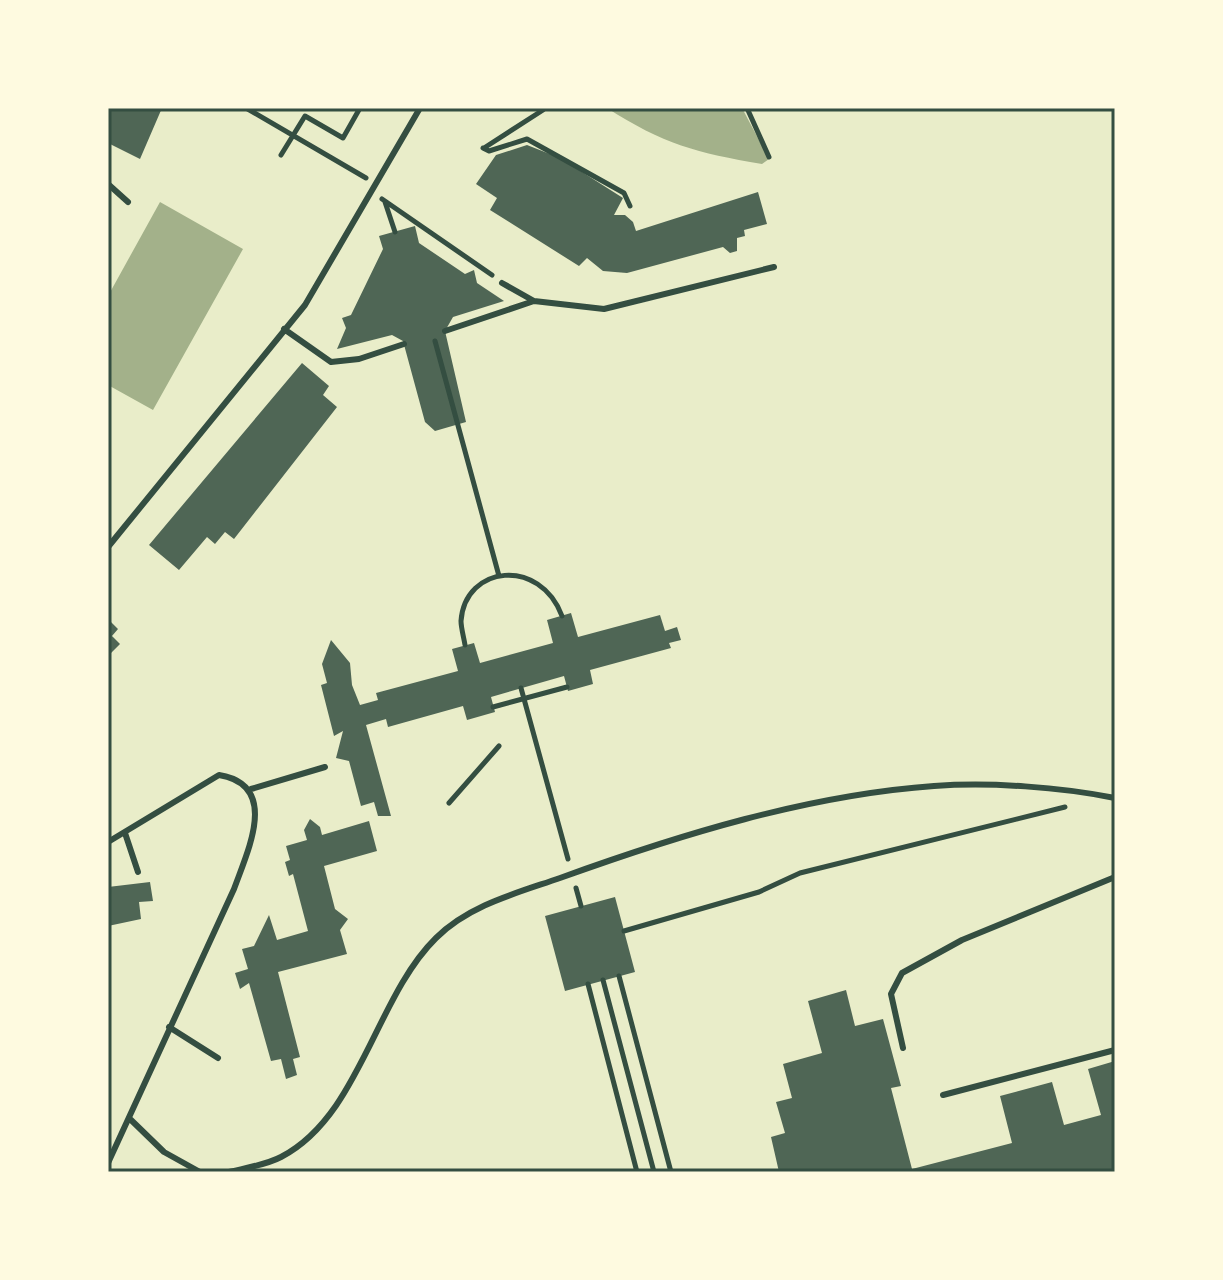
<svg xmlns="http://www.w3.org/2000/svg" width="1223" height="1280" viewBox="0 0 1223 1280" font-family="Merriweather,serif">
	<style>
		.water { fill: #a3b18a }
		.building { fill: #4f6655 }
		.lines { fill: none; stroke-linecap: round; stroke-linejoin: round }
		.path { stroke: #344e41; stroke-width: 5 }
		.service { stroke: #344e41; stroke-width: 6 }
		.neatline { fill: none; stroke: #344e41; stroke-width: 3 }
	</style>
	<rect width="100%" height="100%" fill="#e9edc9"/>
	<!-- water -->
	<path class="water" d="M 607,108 L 742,108 L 769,159 L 762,164 C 697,153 663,144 607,108 Z
		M 160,202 L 243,249 L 153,410 L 108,385 L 108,296 Z"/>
	<!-- building -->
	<path class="building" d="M 108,108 L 162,108 L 140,159 L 108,143 Z
		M 527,145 L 560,158 L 623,198 L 614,215 L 625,215 L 633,222 L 636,231 L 758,192 L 767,224 L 744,230 L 745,236 L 737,238 L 737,251 L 730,253 L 723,247 L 627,273 L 603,271 L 587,258 L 579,266 L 490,210 L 497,198 L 476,184 L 496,155 Z
		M 415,226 L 419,243 L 465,274 L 474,270 L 477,283 L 504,301 L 453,317 L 445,331 L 466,422 L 435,431 L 425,422 L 403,341 L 392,335 L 337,349 L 346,328 L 342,318 L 351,315 L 383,249 L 379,236 Z
		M 302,363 L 329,386 L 323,395 L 337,407 L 234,539 L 225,532 L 215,544 L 207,537 L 179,570 L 149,545 Z
		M 571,613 L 578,637 L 660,615 L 665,631 L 677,627 L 681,640 L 669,643 L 671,648 L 590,670 L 593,684 L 568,691 L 564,676 L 491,697 L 495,712 L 467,720 L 463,706 L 388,727 L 386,719 L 366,725 L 391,816 L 378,816 L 374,802 L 361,806 L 349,761 L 336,758 L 343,731 L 334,736 L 321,685 L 327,683 L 322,664 L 331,640 L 350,663 L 352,685 L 360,705 L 378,700 L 376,693 L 458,671 L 452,649 L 474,643 L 480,663 L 553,643 L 547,620 Z
		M 108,619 L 118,629 L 112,636 L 120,644 L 108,656 Z
		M 310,819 L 320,827 L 322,835 L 369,821 L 377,851 L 324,866 L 335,909 L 348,919 L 340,930 L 347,954 L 278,972 L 300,1057 L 293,1059 L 297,1075 L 286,1079 L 281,1059 L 271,1061 L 249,983 L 240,989 L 235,973 L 248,969 L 242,949 L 254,946 L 269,915 L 277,940 L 308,931 L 293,874 L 289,876 L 285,862 L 290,860 L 286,846 L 307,840 L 304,830 Z
		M 150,882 L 153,901 L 139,902 L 141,919 L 108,926 L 108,887 Z
		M 615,897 L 635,972 L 565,991 L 545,916 Z
		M 846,990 L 855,1026 L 883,1019 L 901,1086 L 891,1088 L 912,1169 L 1012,1143 L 1000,1096 L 1052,1082 L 1064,1125 L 1101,1115 L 1088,1069 L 1115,1061 L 1115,1172 L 779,1172 L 771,1137 L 785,1133 L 776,1102 L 792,1098 L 783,1064 L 822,1053 L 808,1001 Z"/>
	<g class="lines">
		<!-- path -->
		<path class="path" d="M 246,108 L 366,178
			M 747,108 L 769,157
			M 483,148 L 489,151 L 527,139 L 624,193 L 630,206
			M 484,148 L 543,110
			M 281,155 L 305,116 L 343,138 L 360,108
			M 382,199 L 492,275
			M 385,202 L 395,232
			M 435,341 L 499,576
			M 465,645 C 464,638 461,628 461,621 C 465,565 540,557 562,616
			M 521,688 L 568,859
			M 493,707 L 567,687
			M 449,803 L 499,746
			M 576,888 L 581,906
			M 624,931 L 759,892 L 800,873 L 1065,807
			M 619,976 L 671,1172
			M 603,980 L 654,1172
			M 588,984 L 637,1172"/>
		<!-- service -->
		<path class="service" d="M 108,184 L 128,202
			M 502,283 L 534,301 L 604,309 L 774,267
			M 284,329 L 331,362 L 359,359 L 404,344
			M 445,331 L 534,301
			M 108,547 L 305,305 L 420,108
			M 251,789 L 325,767
			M 125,833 L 138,872
			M 108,842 L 219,775 C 280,785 248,850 234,889 L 108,1163
			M 169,1027 L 218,1058
			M 903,1048 L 891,994 L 902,973 L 962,940 L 1115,877
			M 943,1095 L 1115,1050
			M 129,1118 L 164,1152 L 200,1172
			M 229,1172 C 245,1168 266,1165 281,1157 C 360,1116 375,998 436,938 C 469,905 517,893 560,878 C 679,835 808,795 934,786 C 991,782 1060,787 1115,798"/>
	</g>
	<!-- border -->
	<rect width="1223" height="1280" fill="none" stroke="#fefae0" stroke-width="220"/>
	<rect x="110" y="110" width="1003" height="1060" class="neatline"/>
</svg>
